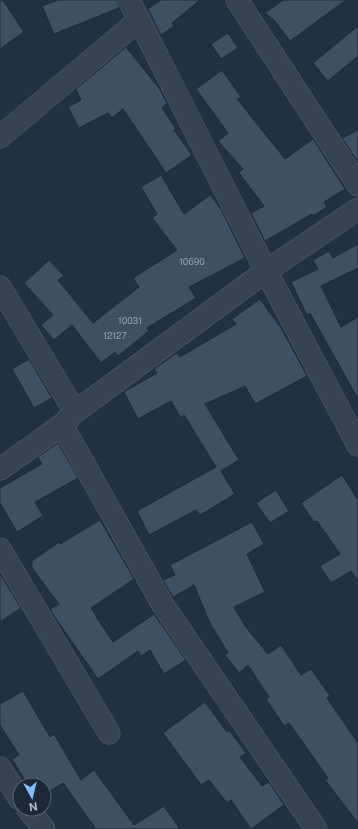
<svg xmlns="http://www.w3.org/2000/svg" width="358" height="829" viewBox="0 0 358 829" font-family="'Public Sans',sans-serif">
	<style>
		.building { fill: #3e5061; stroke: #1e2a38 }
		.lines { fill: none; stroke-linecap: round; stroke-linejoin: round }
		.minor-casing { stroke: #55616f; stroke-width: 23 }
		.minor { stroke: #374351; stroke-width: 22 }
		.labels { text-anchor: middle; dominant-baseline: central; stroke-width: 3.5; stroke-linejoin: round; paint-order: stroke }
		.number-label { font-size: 9px; fill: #96a2b1 }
	</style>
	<rect width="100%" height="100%" fill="#223142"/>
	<!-- building -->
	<path class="building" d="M 0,0 L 3,0 L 24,32 L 0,49 Z
		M 58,0 L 117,0 L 119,8 L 54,34 L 42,6 Z
		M 161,0 L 200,0 L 172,23 L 174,26 L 161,35 L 148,9 Z
		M 283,0 L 346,0 L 290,41 L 274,20 L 265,13 Z
		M 358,26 L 358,56 L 328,81 L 313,63 Z
		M 228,33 L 238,48 L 221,59 L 211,44 Z
		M 126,47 L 159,88 L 167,103 L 162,108 L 176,129 L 174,130 L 192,155 L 166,173 L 123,109 L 112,118 L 108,113 L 79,128 L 68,107 L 81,100 L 76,89 Z
		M 222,70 L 241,97 L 237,99 L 285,159 L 313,139 L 345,189 L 324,202 L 327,207 L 313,216 L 312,214 L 265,241 L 251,213 L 264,206 L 239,173 L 243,169 L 218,141 L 228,133 L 196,89 Z
		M 358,130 L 358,162 L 342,138 Z
		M 161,175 L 184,214 L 210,195 L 221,209 L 245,258 L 189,287 L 196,298 L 147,328 L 149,331 L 118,356 L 115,352 L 101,363 L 72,325 L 54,340 L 41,325 L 53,315 L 24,283 L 49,260 L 64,276 L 58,280 L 93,323 L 139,287 L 133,278 L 177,250 L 152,218 L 157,214 L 141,187 Z
		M 358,244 L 358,268 L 321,286 L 341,327 L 358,317 L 358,399 L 310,313 L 307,315 L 291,282 L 318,269 L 313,260 L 329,251 L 333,258 Z
		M 260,299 L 281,328 L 307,376 L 255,404 L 245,386 L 205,404 L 239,460 L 221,471 L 235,494 L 200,515 L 196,510 L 149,535 L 137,511 L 216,467 L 184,415 L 181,418 L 171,401 L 138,419 L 124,392 L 157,373 L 154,369 L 177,353 L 180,357 L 236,324 L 232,319 Z
		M 29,359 L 52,398 L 34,408 L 12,369 Z
		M 58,443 L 78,478 L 35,502 L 43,516 L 17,532 L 0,503 L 0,488 L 42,464 L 38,457 Z
		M 342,475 L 358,500 L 358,581 L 351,571 L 331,583 L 320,566 L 340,554 L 317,521 L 314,522 L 301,503 Z
		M 276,490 L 289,511 L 270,523 L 256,503 Z
		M 100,520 L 134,579 L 91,608 L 96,615 L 95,615 L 113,642 L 154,614 L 186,660 L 164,674 L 150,650 L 141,656 L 138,651 L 98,679 L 54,616 L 50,609 L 59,604 L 32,568 L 32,561 L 59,542 L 60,544 Z
		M 252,522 L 264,544 L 247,554 L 265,592 L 234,607 L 245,626 L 268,654 L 281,645 L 301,675 L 311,669 L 330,696 L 327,698 L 358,743 L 358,823 L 325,780 L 328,778 L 289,723 L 284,726 L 266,699 L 269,697 L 248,665 L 239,673 L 225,655 L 228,653 L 210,623 L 194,585 L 173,597 L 163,580 L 175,575 L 170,565 Z
		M 0,574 L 21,608 L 0,622 Z
		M 23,691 L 50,737 L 54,734 L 81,780 L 94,770 L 134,825 L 164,806 L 180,829 L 96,829 L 63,783 L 44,795 L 44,785 L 28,785 L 12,759 L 19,755 L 0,725 L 0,704 Z
		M 205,702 L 227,732 L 229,730 L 246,753 L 240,757 L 262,786 L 269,782 L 284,805 L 251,829 L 231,800 L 227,803 L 209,780 L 201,785 L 163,733 Z"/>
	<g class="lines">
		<!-- minor casing -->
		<g class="minor-casing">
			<path id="minor" d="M 129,0 L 266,271 L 358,445
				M 237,0 L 358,185
				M 0,137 L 139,20
				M 0,287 L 75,412
				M 62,425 L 163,605 L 316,829
				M 0,469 L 62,425 L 75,412 L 266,271 L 358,209
				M 0,549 L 109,733
				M 0,768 L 20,799
				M 28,809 L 44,829"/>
		</g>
		<!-- minor -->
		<use href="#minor" class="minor"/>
	</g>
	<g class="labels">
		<!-- number labels -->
		<g class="number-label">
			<text x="192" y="261">10690</text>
			<text x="130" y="320">10031</text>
			<text x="115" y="335">12127</text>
		</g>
	</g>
	<!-- north arrow -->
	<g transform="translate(32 797) rotate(172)"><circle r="19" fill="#1c2836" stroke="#586472"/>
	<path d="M0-3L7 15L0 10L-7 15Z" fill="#85bbff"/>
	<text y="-6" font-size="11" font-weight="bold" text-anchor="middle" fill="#b3becc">N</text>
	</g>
</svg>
